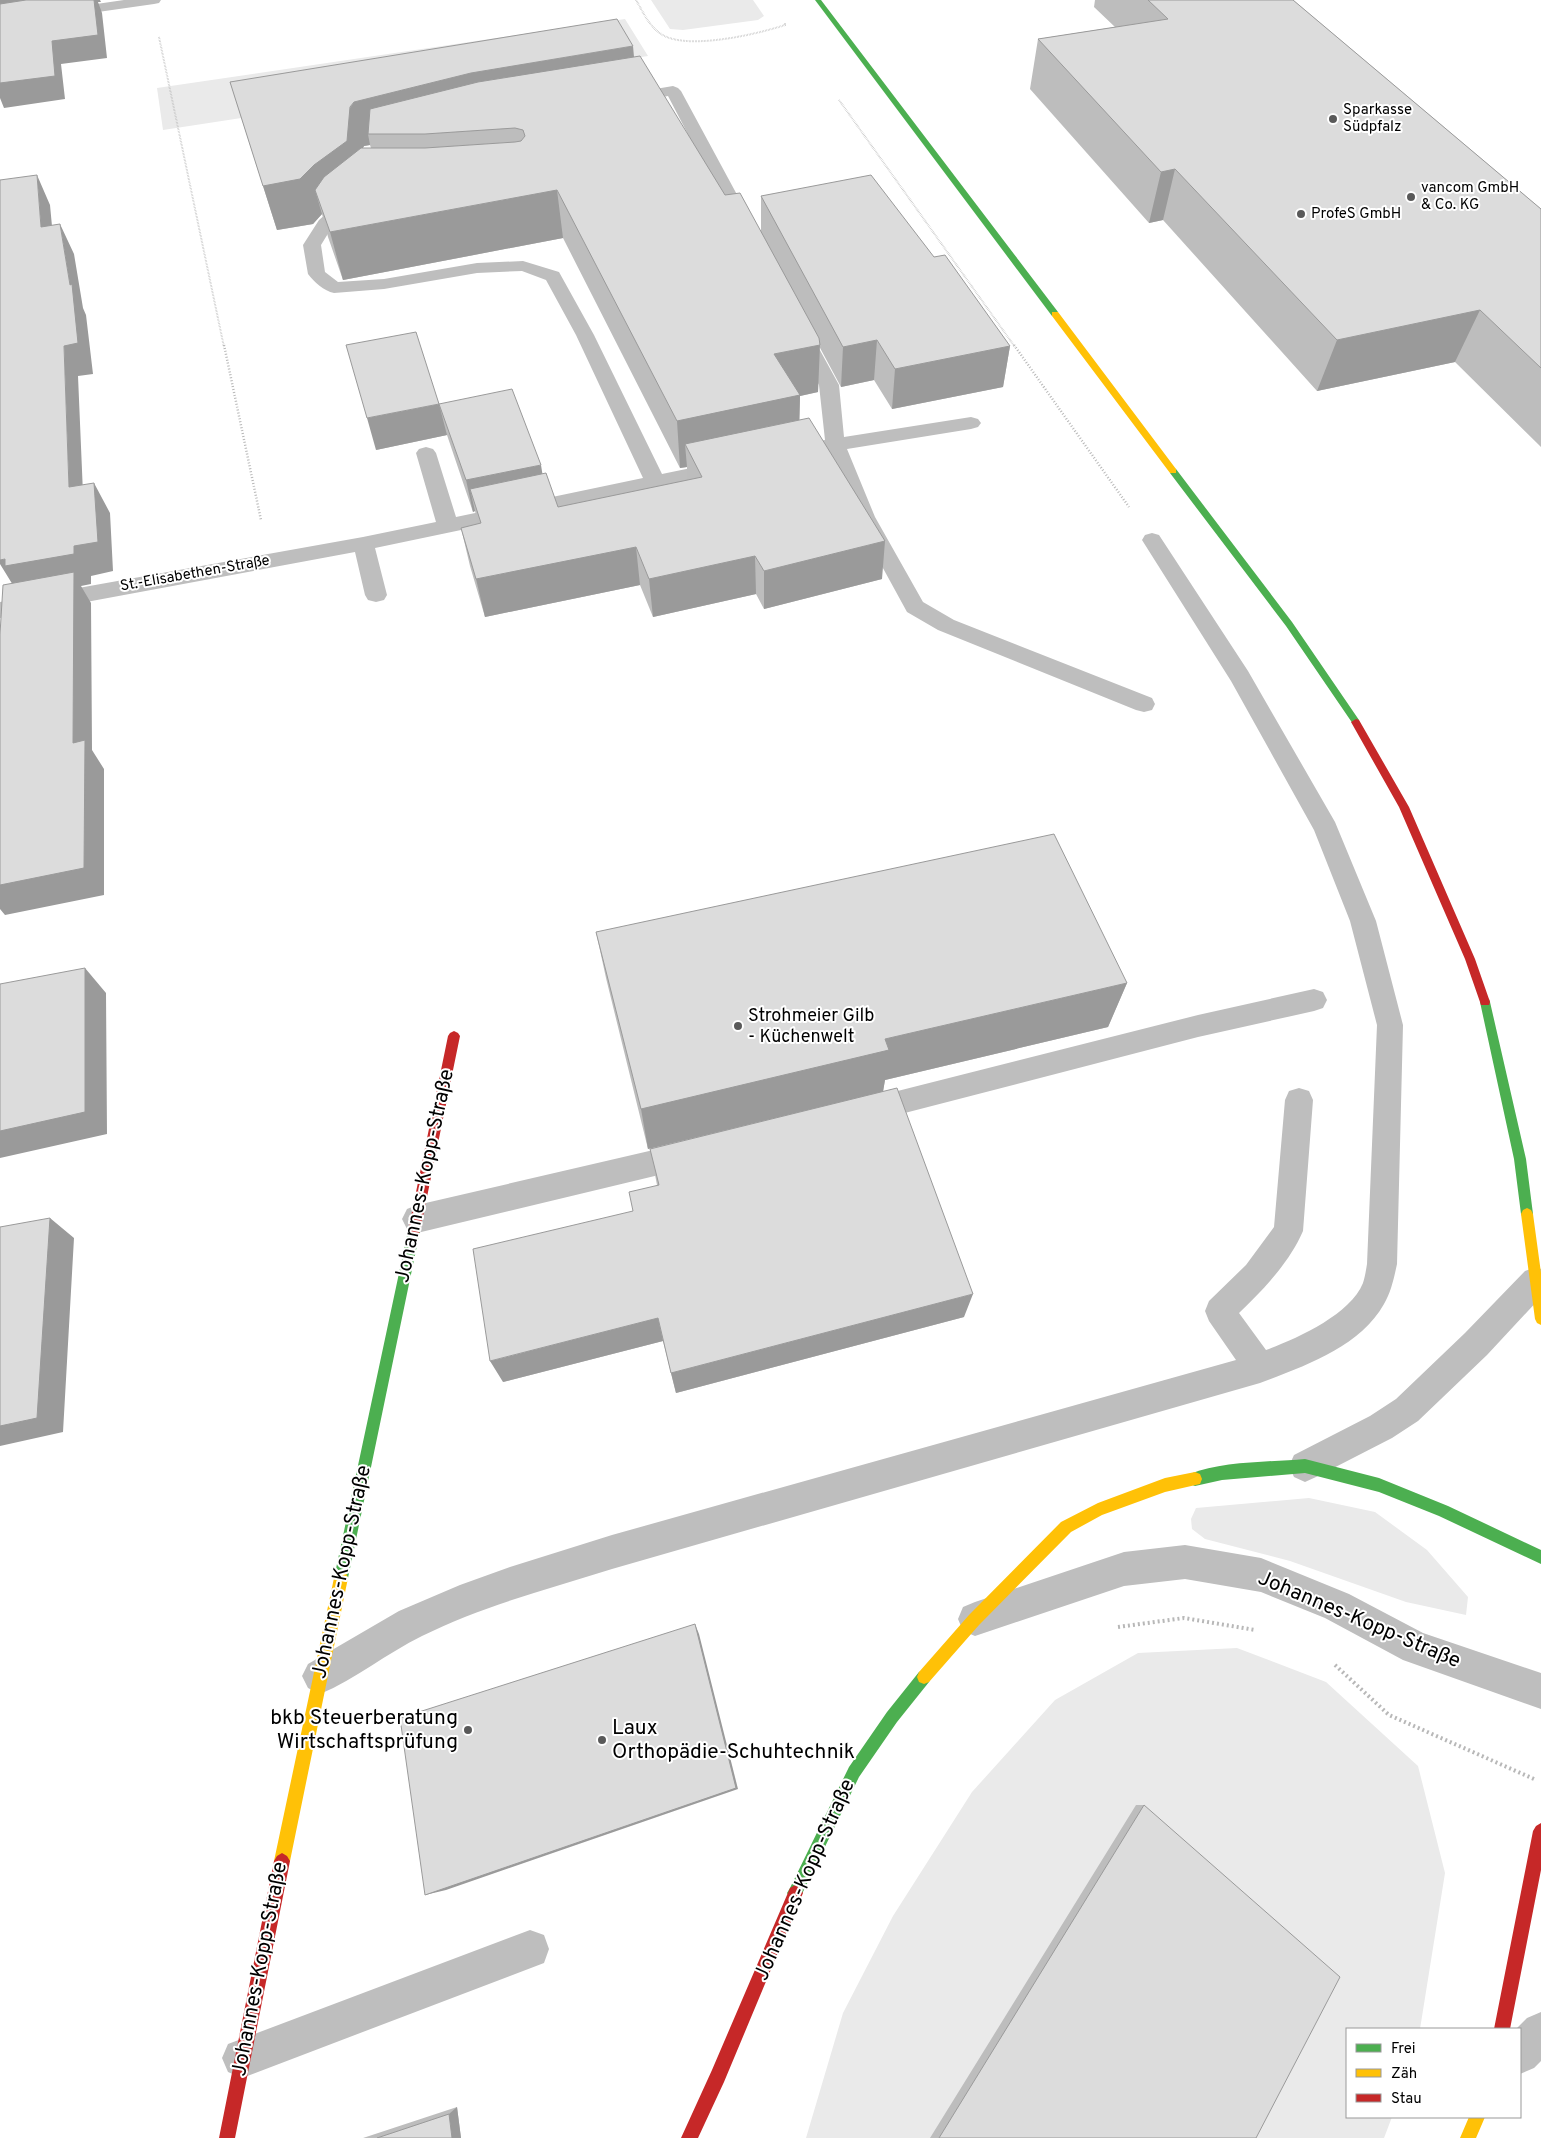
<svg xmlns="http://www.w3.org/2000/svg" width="1541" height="2138" viewBox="0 0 1541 2138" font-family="Overpass,sans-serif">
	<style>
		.green { fill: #eaeaea }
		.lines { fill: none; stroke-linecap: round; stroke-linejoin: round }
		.path-far2 { stroke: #b8b8b8; stroke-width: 2; stroke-dasharray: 0.5 1; stroke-linecap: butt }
		.path-far1 { stroke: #b8b8b8; stroke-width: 2.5; stroke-dasharray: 1 2; stroke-linecap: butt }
		.path { stroke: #b8b8b8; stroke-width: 4; stroke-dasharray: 2 3; stroke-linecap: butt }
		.lane { fill: #bebebe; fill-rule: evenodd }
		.street { fill: #bebebe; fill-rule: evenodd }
		.fast { fill: #4caf50; fill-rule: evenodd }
		.slow { fill: #ffc107; fill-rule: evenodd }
		.jam { fill: #c62828; fill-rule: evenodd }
		.wall { fill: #bdbdbd; fill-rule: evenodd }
		.shaded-wall { fill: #9a9a9a }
		.building { fill: #dcdcdc; stroke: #9a9a9a }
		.poi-dot { fill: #595959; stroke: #fff; stroke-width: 2 }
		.labels { text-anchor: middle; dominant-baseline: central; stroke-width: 4; stroke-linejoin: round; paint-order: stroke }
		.far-poi-label { font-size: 15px; fill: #000; stroke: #fff; text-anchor: start }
		.far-street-label { font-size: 15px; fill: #000; stroke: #fff }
		.poi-label { font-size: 18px; fill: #000; stroke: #fff; text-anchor: start }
		.near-street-label { font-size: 21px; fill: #000; stroke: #fff }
		.near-poi-label { font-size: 21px; fill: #000; stroke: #fff; text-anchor: end }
	</style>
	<rect width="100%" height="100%" fill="#fff"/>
	<!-- green -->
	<path class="green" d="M 651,0 L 753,0 L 764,16 L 758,20 L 683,30 L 670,29 Z
		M 625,19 L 648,56 L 163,130 L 157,88 Z
		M 1309,1498 L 1375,1512 L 1427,1550 L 1468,1597 L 1466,1615 L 1406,1602 L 1290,1561 L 1205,1539 L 1192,1529 L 1191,1519 L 1196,1508 Z
		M 1237,1648 L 1326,1682 L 1418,1766 L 1445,1873 L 1420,2029 L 1347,2029 L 1347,2117 L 1392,2117 L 1384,2138 L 806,2138 L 843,2013 L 893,1916 L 972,1792 L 1055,1700 L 1138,1653 Z"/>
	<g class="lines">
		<!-- path-far2 -->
		<path class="path-far2" d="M 636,0 C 643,12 649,26 661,34 C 686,51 758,34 785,25 L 785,23
			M 159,37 L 224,347
			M 839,100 L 1015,347"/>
		<!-- path-far1 -->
		<path class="path-far1" d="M 224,345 L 261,520
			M 1014,345 L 1129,507"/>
		<!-- path -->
		<path class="path" d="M 1118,1627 L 1184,1618 L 1255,1630
			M 1335,1665 L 1389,1715 L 1534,1779"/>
		<!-- lane -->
		<path class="lane" d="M 673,86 L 678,88 L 681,91 L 755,228 L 752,232 L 746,233 L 740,232 L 737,228 L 668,96 L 626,104 L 621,102 L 618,99 L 621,96 L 626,94 Z
			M 353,195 L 359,196 L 361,200 L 332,227 L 321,245 L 325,272 L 338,282 L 384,279 L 477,263 L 523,261 L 559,272 L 594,335 L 662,474 L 725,461 L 732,463 L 735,467 L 732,471 L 656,489 L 375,548 L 387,595 L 384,600 L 376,602 L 368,600 L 365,595 L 355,552 L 0,618 L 0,602 L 363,537 L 436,522 L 416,453 L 419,449 L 426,447 L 433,449 L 436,453 L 456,517 L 643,478 L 576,335 L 546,280 L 522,271 L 477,273 L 384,289 L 334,293 C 324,291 314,282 308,274 L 303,245 L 319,220 L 347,196 Z
			M 801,326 L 808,328 L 810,332 L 839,385 L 844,437 L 971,417 L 978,419 L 981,423 L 978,427 L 971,429 L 847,449 L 875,517 L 923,602 L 954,620 L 1152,698 L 1155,704 L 1152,710 L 1144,712 L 1136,710 L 938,630 L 907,612 L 855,517 L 829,452 L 818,453 L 811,451 L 808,447 L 811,443 L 825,440 L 819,385 L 792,332 L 794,328 Z
			M 1152,533 L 1159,535 L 1248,671 L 1335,822 L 1376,921 L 1403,1025 L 1397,1264 C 1394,1278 1391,1292 1384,1304 C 1359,1348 1304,1366 1260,1383 L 612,1569 C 548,1589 483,1606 422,1636 C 387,1653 356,1679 320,1694 L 308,1688 L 302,1676 L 308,1664 L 399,1611 L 460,1585 L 510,1567 L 612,1535 L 1236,1360 L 1209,1321 L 1205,1311 L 1209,1301 L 1246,1265 L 1274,1227 L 1285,1100 L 1289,1091 L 1299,1088 L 1309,1091 L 1313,1100 L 1303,1231 C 1289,1263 1264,1289 1239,1313 L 1266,1350 C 1296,1339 1350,1315 1363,1283 C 1365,1277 1366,1270 1367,1264 L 1377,1025 L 1350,921 L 1314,830 L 1231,681 L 1142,540 L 1145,535 Z
			M 1314,989 L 1323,992 L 1327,1000 L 1323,1008 L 1314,1011 L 1198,1037 L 866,1123 L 856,1120 L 852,1111 L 856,1102 L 866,1099 L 1198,1015 Z
			M 688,1142 L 698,1146 L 702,1155 L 698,1164 L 688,1168 L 417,1233 L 407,1229 L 402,1219 L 407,1209 L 417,1205 Z
			M 530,1930 L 544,1935 L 549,1949 L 544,1963 L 242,2078 L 228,2072 L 222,2058 L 228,2044 Z"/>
		<!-- street -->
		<path class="street" d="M 124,0 L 161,0 L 159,3 L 154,4 L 0,26 L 0,18 Z
			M 1536,1267 L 1541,1269 L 1541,1297 L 1487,1355 L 1418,1421 L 1392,1438 L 1316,1477 L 1305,1482 L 1294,1477 L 1289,1466 L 1294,1455 L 1370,1416 L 1396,1399 L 1465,1333 L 1525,1271 Z
			M 1185,1545 L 1261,1558 L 1349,1594 L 1423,1633 L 1541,1673 L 1541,1709 L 1403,1660 L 1325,1618 L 1261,1592 L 1185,1579 L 1124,1586 L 975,1636 L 963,1631 L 958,1619 L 963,1607 L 975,1602 L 1124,1552 Z
			M 1541,2012 L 1541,2061 L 1534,2068 L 1520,2074 L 1520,2029 L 1516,2029 L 1527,2018 Z"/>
		<!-- fast -->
		<path class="fast" d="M 815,0 L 821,0 L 1058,312 L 1058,316 L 1052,316 Z
			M 1173,468 L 1176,469 L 1292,622 L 1359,720 L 1359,724 L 1353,724 L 1286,626 L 1170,473 L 1170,469 Z
			M 1485,997 L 1489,999 L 1490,1002 L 1526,1159 L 1533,1214 L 1531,1218 L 1527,1220 L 1523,1218 L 1521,1214 L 1514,1159 L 1480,1002 L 1481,999 Z
			M 414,1225 L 418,1227 L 420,1231 L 348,1578 L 346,1583 L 341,1585 L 336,1583 L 334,1578 L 408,1231 L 410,1227 Z
			M 1305,1459 L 1379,1478 L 1448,1506 L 1541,1550 L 1541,1564 L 1439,1516 L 1379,1492 L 1305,1473 L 1222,1480 L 1195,1486 L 1190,1484 L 1188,1479 L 1190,1474 C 1222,1461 1271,1462 1305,1459 Z
			M 924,1670 L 929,1672 L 931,1677 L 929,1682 L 897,1722 L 859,1777 L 800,1898 L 795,1901 L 790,1898 L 787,1893 L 790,1888 L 849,1767 L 887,1712 L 919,1672 Z"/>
		<!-- slow -->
		<path class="slow" d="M 1052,312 L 1058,312 L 1176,469 L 1176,473 L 1170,473 L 1052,316 Z
			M 1527,1208 L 1531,1210 L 1533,1214 L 1541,1273 L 1541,1325 L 1537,1323 L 1535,1319 L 1521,1214 L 1523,1210 Z
			M 1195,1472 L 1200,1474 L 1202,1479 L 1200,1484 L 1165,1492 L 1102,1515 L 1071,1532 L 979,1625 L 929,1682 L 924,1684 L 919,1682 L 917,1677 L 919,1672 L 969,1615 L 1061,1522 L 1098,1503 L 1165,1478 Z
			M 341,1571 L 346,1573 L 348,1578 L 290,1861 L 287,1866 L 282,1869 L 277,1866 L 274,1861 L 334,1578 L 336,1573 Z
			M 1469,2117 L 1485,2117 L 1476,2138 L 1460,2138 Z"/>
		<!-- jam -->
		<path class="jam" d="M 1356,719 L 1359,720 L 1409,807 L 1475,959 L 1490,1002 L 1489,1005 L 1481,1005 L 1480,1002 L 1465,959 L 1399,807 L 1351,722 Z
			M 454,1031 L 458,1033 L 460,1036 L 420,1231 L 418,1235 L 414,1237 L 410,1235 L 408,1231 L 448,1036 L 450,1033 Z
			M 1541,1823 L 1541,1870 L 1510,2029 L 1494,2029 L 1533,1831 L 1536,1826 Z
			M 282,1853 L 287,1856 L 290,1861 L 235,2138 L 219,2138 L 274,1861 L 277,1856 Z
			M 795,1885 L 800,1888 L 803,1893 L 724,2082 L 698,2138 L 681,2138 L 712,2070 L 790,1888 Z"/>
	</g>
	<!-- wall -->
	<path class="wall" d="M 1095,0 L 1293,0 L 1541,209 L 1541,447 L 1455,362 L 1317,391 L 1163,220 L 1149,223 L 1030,89 L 1038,39 L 1115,27 L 1094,7 Z
		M 634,57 L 725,195 L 761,231 L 761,196 L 934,257 L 1010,346 L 1003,387 L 892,409 L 874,380 L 841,387 L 819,346 L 818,392 L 800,396 L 799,420 L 882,579 L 764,609 L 756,594 L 653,617 L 640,585 L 485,617 L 470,566 L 461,528 L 478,524 L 475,511 L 473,512 L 447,435 L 376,450 L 439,404 L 543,474 L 558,507 L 687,480 L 687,467 L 680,468 L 563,238 L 343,280 L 328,237 L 322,214 L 313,224 L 277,230 L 230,82 ZM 370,145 L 371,148 L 363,148 L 364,146 Z
		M 596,932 L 1127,983 L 1108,1027 L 885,1080 L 883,1091 L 964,1317 L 676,1393 L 663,1341 L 503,1382 L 633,1211 L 657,1185 L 650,1149 L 774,1119 L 648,1149 L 606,978 Z
		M 1136,1805 L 1144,1805 L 1256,2138 L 930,2138 Z
		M 457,2107 L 461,2138 L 363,2138 Z"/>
	<!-- shaded-wall -->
	<path class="shaded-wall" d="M 0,0 L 100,0 L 101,2 L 98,2 L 102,13 L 107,58 L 61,64 L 65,99 L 4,108 L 0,98 Z
		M 633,46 L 637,90 L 368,134 L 370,145 L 364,146 L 361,151 L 315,190 L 322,214 L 313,224 L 277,230 L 263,186 L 314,165 L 354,102 L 471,73 Z
		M 1175,169 L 1163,220 L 1149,223 L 1161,172 Z
		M 37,175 L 50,205 L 55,258 L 41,227 Z
		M 557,190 L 563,238 L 343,280 L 330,232 Z
		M 60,224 L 74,254 L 83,308 L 86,315 L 93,374 L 78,376 L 84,517 L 69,487 L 64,346 L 70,285 Z
		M 1480,310 L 1455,362 L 1317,391 L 1337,340 Z
		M 877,340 L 874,380 L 841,387 L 843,347 Z
		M 820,345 L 818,392 L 800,396 L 799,443 L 685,444 L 687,467 L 680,468 L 677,421 L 774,354 Z
		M 1010,346 L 1003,387 L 892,409 L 895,369 Z
		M 439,404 L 447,435 L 376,450 L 367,418 Z
		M 541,465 L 546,496 L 470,489 L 475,511 L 473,512 L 466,480 Z
		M 94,483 L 110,513 L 113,571 L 91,576 L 91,584 L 81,586 L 91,603 L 92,750 L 104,769 L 104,895 L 5,915 L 0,909 L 0,885 L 73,743 L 16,590 L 0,564 L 0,560 L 74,546 Z
		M 885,541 L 882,579 L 764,609 L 764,571 Z
		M 636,547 L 640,585 L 485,617 L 476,579 Z
		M 755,556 L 756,594 L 653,617 L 649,579 Z
		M 85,968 L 106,993 L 107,1134 L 0,1158 L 0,1131 Z
		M 1127,983 L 1108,1027 L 885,1080 L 883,1092 L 648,1149 L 641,1109 L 885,1039 Z
		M 50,1218 L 74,1238 L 63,1432 L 0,1446 L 0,1426 Z
		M 973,1294 L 964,1317 L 676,1393 L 671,1373 Z
		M 658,1318 L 663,1341 L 503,1382 L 490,1361 Z
		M 695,1624 L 699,1634 L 738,1789 L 446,1890 L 425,1895 Z
		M 457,2107 L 461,2138 L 452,2138 L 449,2114 Z"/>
	<!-- building -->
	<path class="building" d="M 26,0 L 94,0 L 98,35 L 52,41 L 55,76 L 0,83 L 0,4 Z
		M 1148,0 L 1293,0 L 1541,209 L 1541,368 L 1480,310 L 1337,340 L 1175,169 L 1161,172 L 1038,39 L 1168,19 Z
		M 617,19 L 633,46 L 471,73 L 354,102 L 350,107 L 347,141 L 314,165 L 300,179 L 263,186 L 230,82 Z
		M 640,56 L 725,195 L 740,193 L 819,338 L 820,345 L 774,354 L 800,395 L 677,421 L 557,190 L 330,232 L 315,190 L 324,177 L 361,148 L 425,148 L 515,142 L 521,141 L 525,136 L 523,130 L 515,128 L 425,134 L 368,134 L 370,109 L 478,82 Z
		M 37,175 L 41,227 L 60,224 L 70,285 L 72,284 L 78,343 L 64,346 L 69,487 L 94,483 L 98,542 L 74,546 L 74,554 L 5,566 L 5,559 L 0,560 L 0,180 Z
		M 871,175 L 934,257 L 945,255 L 1010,346 L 895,369 L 877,340 L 843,347 L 761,196 Z
		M 416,332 L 439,404 L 367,418 L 346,345 Z
		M 512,389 L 541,465 L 466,480 L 439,404 Z
		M 809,418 L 885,541 L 764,571 L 755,556 L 649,579 L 636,547 L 476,579 L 461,528 L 481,523 L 470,489 L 546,473 L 558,507 L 702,477 L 685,444 Z
		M 74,572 L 73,743 L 85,740 L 84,868 L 0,885 L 0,634 L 3,585 Z
		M 1054,834 L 1127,983 L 885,1039 L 889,1050 L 641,1109 L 596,932 Z
		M 85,968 L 85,1112 L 0,1131 L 0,984 Z
		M 897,1088 L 973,1294 L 671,1373 L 658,1318 L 490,1361 L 473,1249 L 633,1211 L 629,1192 L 659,1185 L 650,1149 Z
		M 50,1218 L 37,1418 L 0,1426 L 0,1227 Z
		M 695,1624 L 736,1788 L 425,1895 L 400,1718 Z
		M 1144,1805 L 1340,1977 L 1256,2138 L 939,2138 Z
		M 449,2114 L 452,2138 L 377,2138 Z"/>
	<!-- markers -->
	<g class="poi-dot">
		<circle cx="1333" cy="119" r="5"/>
		<circle cx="1411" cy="197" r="5"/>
		<circle cx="1301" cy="214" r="5"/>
		<circle cx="738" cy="1026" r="5"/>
		<circle cx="468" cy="1730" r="5"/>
		<circle cx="602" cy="1740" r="5"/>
	</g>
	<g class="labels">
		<!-- far-poi labels -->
		<g class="far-poi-label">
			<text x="1343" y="110">Sparkasse<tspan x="1343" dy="17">Südpfalz</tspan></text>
			<text x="1421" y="188">vancom GmbH<tspan x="1421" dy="17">&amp; Co. KG</tspan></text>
			<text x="1311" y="214">ProfeS GmbH</text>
		</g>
		<!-- far-street labels -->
		<g class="far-street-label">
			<text transform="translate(195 574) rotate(-10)">St.-Elisabethen-Straße</text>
		</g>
		<!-- poi labels -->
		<g class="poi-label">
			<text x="748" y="1016">Strohmeier Gilb<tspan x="748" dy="21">- Küchenwelt</tspan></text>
		</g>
		<!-- near-street labels -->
		<g class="near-street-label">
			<text transform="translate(425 1176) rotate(-78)">Johannes-Kopp-Straße</text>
			<text transform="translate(342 1572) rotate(-78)">Johannes-Kopp-Straße</text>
			<text transform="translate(1359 1620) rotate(23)">Johannes-Kopp-Straße</text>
			<text transform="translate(805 1880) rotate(-66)">Johannes-Kopp-Straße</text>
			<text transform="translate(260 1969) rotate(-79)">Johannes-Kopp-Straße</text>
		</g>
		<!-- near-poi labels -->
		<g class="near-poi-label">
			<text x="458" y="1718">bkb Steuerberatung<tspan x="458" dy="24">Wirtschaftsprüfung</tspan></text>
			<text x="612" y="1728" text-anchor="start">Laux<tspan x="612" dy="24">Orthopädie-Schuhtechnik</tspan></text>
		</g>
	</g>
	<!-- legend -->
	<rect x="1346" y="2028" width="175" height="90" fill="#ffffff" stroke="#999999"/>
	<rect x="1356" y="2044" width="25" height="8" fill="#4caf50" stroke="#999999"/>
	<text x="1391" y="2053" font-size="15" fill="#000000">Frei</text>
	<rect x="1356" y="2069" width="25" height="8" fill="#ffc107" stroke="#999999"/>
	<text x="1391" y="2078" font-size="15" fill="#000000">Zäh</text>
	<rect x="1356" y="2094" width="25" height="8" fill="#c62828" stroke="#999999"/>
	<text x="1391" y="2103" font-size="15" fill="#000000">Stau</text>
</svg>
